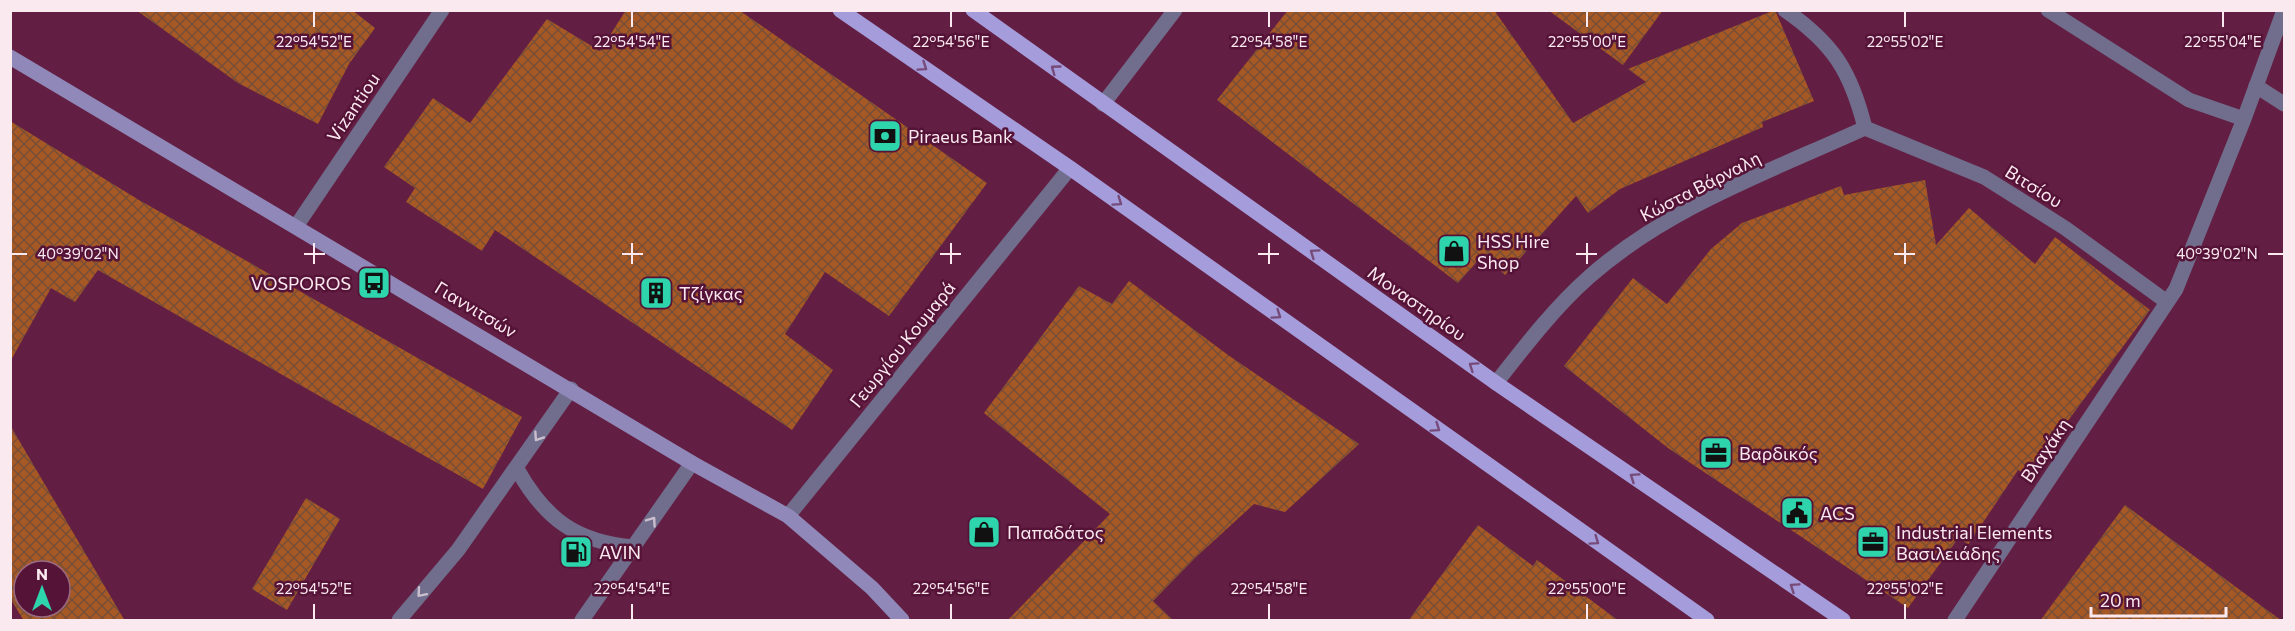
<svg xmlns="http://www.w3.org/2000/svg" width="2295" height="631" viewBox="0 0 2295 631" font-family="Commissioner,sans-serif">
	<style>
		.building { fill: url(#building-cross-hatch); fill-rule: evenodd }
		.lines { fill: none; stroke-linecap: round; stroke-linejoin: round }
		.lane { stroke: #716d8c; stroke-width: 15 }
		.street { stroke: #716d8c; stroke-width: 15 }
		.secondary { stroke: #8f88b8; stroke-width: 15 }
		.primary { stroke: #a59cdb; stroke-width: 15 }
		.oneway { stroke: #764a79 }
		.oneway2 { stroke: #cbbecd }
		.ticks { fill: none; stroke: #fbe9f0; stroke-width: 2 }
		.labels { text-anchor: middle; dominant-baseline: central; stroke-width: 5; stroke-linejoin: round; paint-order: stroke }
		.street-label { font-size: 18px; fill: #fbe9f0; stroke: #561338 }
		.poi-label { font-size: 18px; fill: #fbe9f0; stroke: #561338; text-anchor: start }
		.ticks-label { font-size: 15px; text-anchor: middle; fill: #fbe9f0; stroke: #561338; stroke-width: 5; stroke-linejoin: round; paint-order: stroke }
	</style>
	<defs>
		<pattern id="building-cross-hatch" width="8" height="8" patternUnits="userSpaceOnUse" patternTransform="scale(1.5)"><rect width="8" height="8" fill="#a65825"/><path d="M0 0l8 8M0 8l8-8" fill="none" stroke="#784f36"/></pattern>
	</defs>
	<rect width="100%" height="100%" fill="#631f43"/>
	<!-- building -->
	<path class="building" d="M 136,10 L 352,10 L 375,28 L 349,64 L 318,124 L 238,83 Z
		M 626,10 L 739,10 L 987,183 L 889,316 L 825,272 L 785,334 L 833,370 L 792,430 L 495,230 L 482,251 L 406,202 L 415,188 L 384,167 L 433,98 L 470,123 L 547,19 L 600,51 Z
		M 1288,10 L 1494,10 L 1573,123 L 1646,82 L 1628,69 L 1775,10 L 1814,101 L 1762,122 L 1763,127 L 1620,189 L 1588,213 L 1576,196 L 1505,275 L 1483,255 L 1458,283 L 1217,100 Z
		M 1548,10 L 1663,10 L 1623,65 Z
		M 10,121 L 139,200 L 522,417 L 483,489 L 98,270 L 75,302 L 51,288 L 10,362 Z
		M 1925,180 L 1936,245 L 1969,208 L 2035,264 L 2055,237 L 2150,310 L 2027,476 L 2018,470 L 1968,545 L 1959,537 L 1908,608 L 1668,448 L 1564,366 L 1633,278 L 1667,304 L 1711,249 L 1742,223 L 1841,186 L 1844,195 Z
		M 1129,281 L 1228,355 L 1359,444 L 1285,512 L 1254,504 L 1195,558 L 1153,601 L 1174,621 L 1007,621 L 1110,514 L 984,413 L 1079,286 L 1112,304 Z
		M 10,425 L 125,621 L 24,621 L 10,598 ZM 24,571 L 60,571 L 60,607 L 24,607 Z
		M 306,498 L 340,519 L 287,610 L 252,589 Z
		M 2125,505 L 2282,621 L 2040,621 Z
		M 1478,525 L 1533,566 L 1537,560 L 1619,621 L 1408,621 Z"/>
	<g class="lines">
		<!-- lane -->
		<path class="lane" d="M 2256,86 L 2284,104
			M 517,469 C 545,519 576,542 634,547
			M 399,620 L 458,550 L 571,389
			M 582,620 L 692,463"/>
		<!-- street -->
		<path class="street" d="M 1785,10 C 1834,44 1851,72 1865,128
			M 1103,104 L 1175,10
			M 2244,119 L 2284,10
			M 1865,128 L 1984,177 L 2065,228 L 2167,302
			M 297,225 L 442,10
			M 1496,383 C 1525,346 1554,308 1589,277 C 1668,207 1771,171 1865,128
			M 788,516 L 1070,168
			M 1955,620 L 2176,289 L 2244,119 L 2189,100 L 2048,10"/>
		<!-- secondary -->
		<path class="secondary" d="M 10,57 L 692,463 L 788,516 L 872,588 L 902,620"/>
		<!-- primary -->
		<path class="primary" d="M 840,10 L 1070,168 L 1707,620
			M 973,10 L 1496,383 L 1843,620"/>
	</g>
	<!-- one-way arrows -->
	<defs><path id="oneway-chevron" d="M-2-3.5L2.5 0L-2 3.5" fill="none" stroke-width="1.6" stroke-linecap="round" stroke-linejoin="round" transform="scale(1.5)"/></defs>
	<g class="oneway">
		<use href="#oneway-chevron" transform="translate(923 67) rotate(34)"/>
		<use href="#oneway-chevron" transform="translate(1055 69) rotate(-144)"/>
		<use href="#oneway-chevron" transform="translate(1118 202) rotate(35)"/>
		<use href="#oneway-chevron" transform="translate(1314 253) rotate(-145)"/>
		<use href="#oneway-chevron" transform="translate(1277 315) rotate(35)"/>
		<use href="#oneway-chevron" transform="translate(1473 366) rotate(-145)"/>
		<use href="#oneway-chevron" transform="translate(1436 428) rotate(35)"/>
		<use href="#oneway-chevron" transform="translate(1634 477) rotate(-146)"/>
		<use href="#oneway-chevron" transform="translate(1595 541) rotate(35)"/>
		<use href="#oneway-chevron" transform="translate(1794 587) rotate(-146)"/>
	</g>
	<g class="oneway2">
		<use href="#oneway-chevron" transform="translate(538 437) rotate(124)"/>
		<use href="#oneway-chevron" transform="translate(652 521) rotate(-55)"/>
		<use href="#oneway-chevron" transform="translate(421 593) rotate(131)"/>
	</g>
	<!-- ticks -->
	<path class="ticks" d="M 314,12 L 314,27M 632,12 L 632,27M 951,12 L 951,27M 1269,12 L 1269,27M 1587,12 L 1587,27M 1905,12 L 1905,27M 2223,12 L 2223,27M 314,243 L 314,264M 632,243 L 632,264M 951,243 L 951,264M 1269,243 L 1269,264M 1587,243 L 1587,264M 1905,243 L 1905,264M 12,254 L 27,254M 304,254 L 325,254M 622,254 L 643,254M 940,254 L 961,254M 1258,254 L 1279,254M 1576,254 L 1597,254M 1894,254 L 1915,254M 2268,254 L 2283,254M 314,604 L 314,619M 632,604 L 632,619M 951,604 L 951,619M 1269,604 L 1269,619M 1587,604 L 1587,619M 1905,604 L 1905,619"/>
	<!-- icons -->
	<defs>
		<g id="bank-square" transform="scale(1.725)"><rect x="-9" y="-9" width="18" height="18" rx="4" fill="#2ed4ab" stroke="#561338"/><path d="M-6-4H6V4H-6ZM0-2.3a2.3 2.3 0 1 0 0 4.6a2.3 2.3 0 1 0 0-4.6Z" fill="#111"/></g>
		<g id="shop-square" transform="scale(1.725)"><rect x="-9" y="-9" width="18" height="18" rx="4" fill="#2ed4ab" stroke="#561338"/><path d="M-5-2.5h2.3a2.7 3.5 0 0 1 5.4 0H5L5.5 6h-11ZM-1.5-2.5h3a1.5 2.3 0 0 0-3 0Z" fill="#111"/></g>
		<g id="bus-square" transform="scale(1.725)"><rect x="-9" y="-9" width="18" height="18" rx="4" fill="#2ed4ab" stroke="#561338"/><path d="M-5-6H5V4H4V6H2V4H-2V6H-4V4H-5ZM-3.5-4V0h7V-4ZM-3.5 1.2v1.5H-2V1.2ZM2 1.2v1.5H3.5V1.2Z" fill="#111"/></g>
		<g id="building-square" transform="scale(1.725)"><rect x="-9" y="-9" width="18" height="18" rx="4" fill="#2ed4ab" stroke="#561338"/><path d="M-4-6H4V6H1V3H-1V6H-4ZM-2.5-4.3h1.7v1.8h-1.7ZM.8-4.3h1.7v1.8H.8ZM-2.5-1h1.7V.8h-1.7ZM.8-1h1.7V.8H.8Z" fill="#111"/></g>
		<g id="office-square" transform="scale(1.725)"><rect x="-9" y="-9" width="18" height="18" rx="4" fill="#2ed4ab" stroke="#561338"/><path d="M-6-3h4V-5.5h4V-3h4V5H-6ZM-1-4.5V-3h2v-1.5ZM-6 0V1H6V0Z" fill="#111"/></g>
		<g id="civic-square" transform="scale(1.725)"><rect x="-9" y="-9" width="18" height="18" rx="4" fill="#2ed4ab" stroke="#561338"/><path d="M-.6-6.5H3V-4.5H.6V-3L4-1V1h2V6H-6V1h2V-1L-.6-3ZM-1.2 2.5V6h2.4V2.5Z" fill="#111"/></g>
		<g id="fuel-square" transform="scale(1.725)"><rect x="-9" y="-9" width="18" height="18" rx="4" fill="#2ed4ab" stroke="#561338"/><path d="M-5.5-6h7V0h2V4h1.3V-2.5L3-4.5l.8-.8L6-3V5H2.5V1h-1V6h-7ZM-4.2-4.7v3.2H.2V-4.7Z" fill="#111"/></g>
	</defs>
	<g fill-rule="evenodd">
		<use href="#bank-square" x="885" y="136"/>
		<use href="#shop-square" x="1454" y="251"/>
		<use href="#bus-square" x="374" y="283"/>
		<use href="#building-square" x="656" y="293"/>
		<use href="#office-square" x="1716" y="453"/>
		<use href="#civic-square" x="1797" y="513"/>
		<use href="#shop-square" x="984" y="532"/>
		<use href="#office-square" x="1873" y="542"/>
		<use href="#fuel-square" x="576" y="552"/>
	</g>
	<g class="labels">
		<!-- street labels -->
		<g class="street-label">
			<text transform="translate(353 107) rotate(-56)">Vizantiou</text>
			<text transform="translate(1700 186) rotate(-27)">Κώστα Βάρναλη</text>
			<text transform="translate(2034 186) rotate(32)">Βιτσίου</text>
			<text transform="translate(1417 303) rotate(35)">Μοναστηρίου</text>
			<text transform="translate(476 309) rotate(31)">Γιαννιτσών</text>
			<text transform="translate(902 344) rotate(-51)">Γεωργίου Κουμαρά</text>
			<text transform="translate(2045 450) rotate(-56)">Βλαχάκη</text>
		</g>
		<!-- poi labels -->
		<g class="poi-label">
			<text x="908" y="136">Piraeus Bank</text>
			<text x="1477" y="241">HSS Hire<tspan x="1477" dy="21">Shop</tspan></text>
			<text x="351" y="283" text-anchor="end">VOSPOROS</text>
			<text x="679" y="293">Τζίγκας</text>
			<text x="1739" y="453">Βαρδικός</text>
			<text x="1820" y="513">ACS</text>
			<text x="1007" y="532">Παπαδάτος</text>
			<text x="1896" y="532">Industrial Elements<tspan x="1896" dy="21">Βασιλειάδης</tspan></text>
			<text x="599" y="552">AVIN</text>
		</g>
	</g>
	<g class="ticks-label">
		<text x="314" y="47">22°54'52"E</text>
		<text x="632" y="47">22°54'54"E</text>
		<text x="951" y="47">22°54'56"E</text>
		<text x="1269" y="47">22°54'58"E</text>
		<text x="1587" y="47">22°55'00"E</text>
		<text x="1905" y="47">22°55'02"E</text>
		<text x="2223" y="47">22°55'04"E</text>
		<text x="78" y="259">40°39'02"N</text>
		<text x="2217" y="259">40°39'02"N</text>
		<text x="314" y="594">22°54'52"E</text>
		<text x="632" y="594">22°54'54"E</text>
		<text x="951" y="594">22°54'56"E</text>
		<text x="1269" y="594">22°54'58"E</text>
		<text x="1587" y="594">22°55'00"E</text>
		<text x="1905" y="594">22°55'02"E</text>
	</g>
	<!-- border -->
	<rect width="2295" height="631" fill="none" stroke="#fbe9f0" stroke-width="24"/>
	<!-- north arrow -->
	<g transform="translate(42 589)"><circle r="28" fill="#561338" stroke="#986982" stroke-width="1.5"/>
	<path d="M0-4.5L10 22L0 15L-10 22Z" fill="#2ed4ab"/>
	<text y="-9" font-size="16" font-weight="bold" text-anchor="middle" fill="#fbe9f0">N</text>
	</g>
	<!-- scale -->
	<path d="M2091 607v9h135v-9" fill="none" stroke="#fbe9f0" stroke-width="3"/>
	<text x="2100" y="607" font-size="18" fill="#fbe9f0" stroke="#561338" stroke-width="4.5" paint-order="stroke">20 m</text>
</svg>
